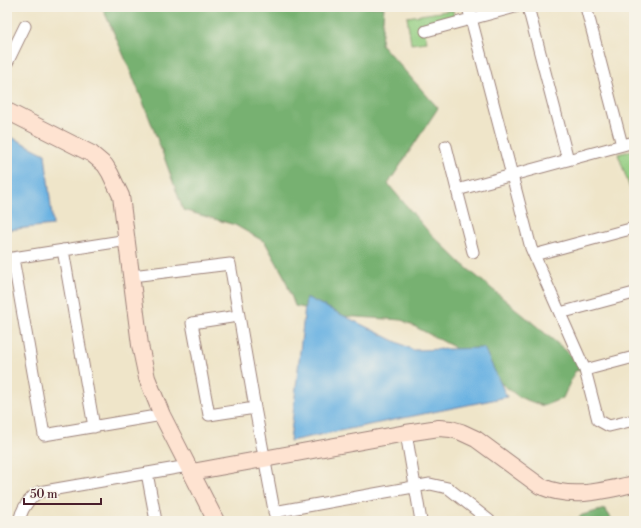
<svg xmlns="http://www.w3.org/2000/svg" width="641" height="528" viewBox="0 0 641 528" font-family="'Libre Bodoni',serif">
	<style>
		.green { fill: #94ce83; stroke: #6f7657 }
		.forest { fill: #77b171; stroke: #60684e }
		.water { fill: #6bb2e2; stroke: #5a6886 }
		.lines { fill: none; stroke-linecap: round; stroke-linejoin: round }
		.street-casing { stroke: #9c827a; stroke-width: 13 }
		.secondary-casing { stroke: #9c827a; stroke-width: 18 }
		.street { stroke: #fff; stroke-width: 11 }
		.secondary { stroke: #fee3d1; stroke-width: 16 }
	</style>
	<rect width="100%" height="100%" fill="#f7f3e8"/>
	<filter id="ink" filterUnits="userSpaceOnUse"><feTurbulence type="fractalNoise" baseFrequency=".025" numOctaves="2"/><feDisplacementMap in="SourceGraphic" scale="8" xChannelSelector="R" yChannelSelector="G"/><feConvolveMatrix kernelMatrix="1 2 1 2 8 2 1 2 1" color-interpolation-filters="sRGB"/></filter>
	<filter id="wash" filterUnits="userSpaceOnUse"><feTurbulence type="fractalNoise" baseFrequency=".012" numOctaves="4" result="noise"/><feDisplacementMap in="SourceGraphic" scale="16" xChannelSelector="R" yChannelSelector="G"/><feGaussianBlur stdDeviation="0.9" result="paint"/><feColorMatrix in="noise" values="0 0 0 0 0 0 0 0 0 0 0 0 0 0 0 0 0 1.4 0 .05"/><feComposite in="paint" operator="in"/></filter>
	<g filter="url(#wash)">
		<rect width="100%" height="100%" fill="#efe5c9"/>
		<!-- green -->
		<path class="green" d="M 453,10 L 454,19 L 423,25 L 427,42 L 411,44 L 407,17 Z
			M 634,150 L 634,200 L 618,154 Z"/>
		<!-- forest -->
		<path class="forest" d="M 102,7 L 384,7 L 381,44 L 438,108 L 388,184 L 427,230 L 462,264 L 588,369 L 575,371 L 563,398 L 543,406 L 519,397 L 452,346 L 402,320 L 342,316 L 295,306 L 284,276 L 265,242 L 235,225 L 183,210 C 159,141 133,73 102,7 Z
			M 605,509 L 613,521 L 575,521 L 582,515 Z"/>
		<!-- water -->
		<path class="water" d="M 7,135 L 45,154 L 53,225 L 7,230 Z
			M 306,297 L 413,350 L 484,348 L 507,397 L 290,441 Z"/>
	</g>
	<g filter="url(#ink)">
		<g class="lines">
			<!-- street casing -->
			<g class="street-casing">
				<path id="street" d="M 468,7 L 531,248 L 585,370 L 598,420 L 609,426 L 634,420
					M 528,7 L 568,160
					M 586,7 L 622,145
					M 426,31 L 515,7
					M 7,63 L 25,26
					M 446,146 L 457,190 L 634,142
					M 457,190 L 473,252
					M 128,240 L 13,258 L 44,435 L 162,415
					M 63,250 L 94,427
					M 534,255 L 634,228
					M 132,276 L 230,264 L 255,408 L 276,521
					M 560,313 L 634,293
					M 238,316 L 192,323 L 209,415 L 255,408
					M 585,370 L 634,357
					M 406,433 L 421,521
					M 147,473 L 156,521
					M 274,512 L 430,484 L 448,488 L 490,521
					M 19,521 C 22,508 28,499 39,492 L 188,466"/>
			</g>
			<!-- secondary casing -->
			<g class="secondary-casing">
				<path id="secondary" d="M 7,111 L 92,154 L 105,165 L 110,173 L 121,196 L 140,345 L 147,378 L 162,415 L 216,521
					M 192,472 L 406,433 L 439,428 L 451,429 L 461,432 L 476,439 L 540,486 C 573,500 600,491 634,484"/>
			</g>
			<!-- street -->
			<use href="#street" class="street"/>
			<!-- secondary -->
			<use href="#secondary" class="secondary"/>
		</g>
	</g>
	<!-- margin -->
	<rect width="641" height="528" fill="none" stroke="#f7f3e8" stroke-width="24"/>
	<!-- scale -->
	<path d="M24 498v6h77v-6" fill="none" stroke="#4a1f2b" stroke-width="2"/>
	<text x="30" y="498" font-size="12" fill="#4a1f2b" stroke="#f7f3e8" stroke-width="3" paint-order="stroke">50 m</text>
</svg>
